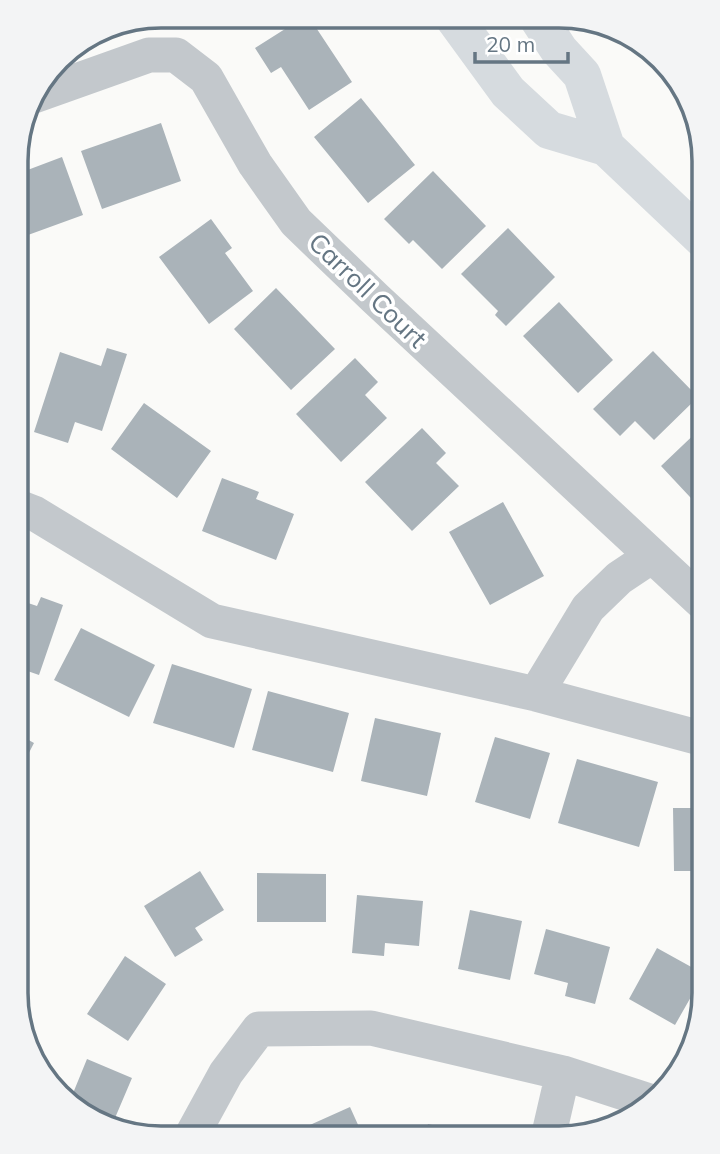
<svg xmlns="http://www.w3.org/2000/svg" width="720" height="1154" viewBox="0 0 720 1154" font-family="Mulish,sans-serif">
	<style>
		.building { fill: #aab3b9 }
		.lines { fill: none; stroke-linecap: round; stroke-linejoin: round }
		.street { stroke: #c3c8cc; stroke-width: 35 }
		.secondary { stroke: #d6dbdf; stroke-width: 38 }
		.labels { text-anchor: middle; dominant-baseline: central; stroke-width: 7; stroke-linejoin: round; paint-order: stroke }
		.street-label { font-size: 26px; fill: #657683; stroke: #fff }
		.rim { fill: none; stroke: #657683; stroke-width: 3.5 }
	</style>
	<rect width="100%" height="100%" fill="#fafaf8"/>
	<!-- building -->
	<path class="building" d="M 304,17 L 309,17 L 352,82 L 309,110 L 281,67 L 271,73 L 255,48 Z
		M 361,98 L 415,165 L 368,203 L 314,137 Z
		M 161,123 L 181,181 L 102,209 L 81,151 Z
		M 62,157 L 83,215 L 17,239 L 17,174 Z
		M 433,171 L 486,226 L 442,269 L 413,240 L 409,244 L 384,219 Z
		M 211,219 L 232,248 L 225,253 L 253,291 L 209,324 L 159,257 Z
		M 508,228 L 555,277 L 506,326 L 495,315 L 498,311 L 461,274 Z
		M 276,288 L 335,349 L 291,390 L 234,329 Z
		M 559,302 L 613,360 L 578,393 L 523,336 Z
		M 107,348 L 127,354 L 102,431 L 75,422 L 68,443 L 34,432 L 60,352 L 101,366 Z
		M 653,351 L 698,397 L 654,440 L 635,421 L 620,436 L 593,409 Z
		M 355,358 L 378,382 L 365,395 L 387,418 L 341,462 L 296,414 Z
		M 17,378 L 18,378 L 23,420 L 17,421 Z
		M 144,403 L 211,451 L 177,498 L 111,449 Z
		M 704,425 L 704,512 L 661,466 Z
		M 422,428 L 446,453 L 436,463 L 459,486 L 412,531 L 365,482 Z
		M 222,478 L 259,492 L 256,499 L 294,514 L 276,560 L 202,531 Z
		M 503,502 L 544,576 L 490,605 L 449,532 Z
		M 41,597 L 63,605 L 39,675 L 16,667 L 16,599 L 37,606 Z
		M 81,628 L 155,665 L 129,717 L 54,680 Z
		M 172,664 L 252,689 L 234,748 L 153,723 Z
		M 268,691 L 349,713 L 333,772 L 252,750 Z
		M 375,718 L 441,733 L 427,796 L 361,781 Z
		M 16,733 L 34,743 L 16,778 Z
		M 495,737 L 550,753 L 530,819 L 475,802 Z
		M 577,759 L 658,782 L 639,847 L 558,823 Z
		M 673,808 L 704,808 L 704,871 L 674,871 Z
		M 200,871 L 224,910 L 195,928 L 203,940 L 175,957 L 144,906 Z
		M 257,873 L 326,874 L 326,922 L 257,922 Z
		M 357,895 L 423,901 L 419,946 L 385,943 L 384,956 L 352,953 Z
		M 470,910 L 522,921 L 510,980 L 458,969 Z
		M 546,929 L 610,947 L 595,1004 L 565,996 L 568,983 L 534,974 Z
		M 657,948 L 704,974 L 675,1025 L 629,999 Z
		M 125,956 L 166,984 L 128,1041 L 87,1014 Z
		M 87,1059 L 132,1078 L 112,1125 L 72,1108 L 69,1103 Z
		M 350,1107 L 364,1138 L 294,1137 L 292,1133 Z
		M 428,1124 L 477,1136 L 476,1138 L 408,1138 L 411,1127 L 426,1131 Z"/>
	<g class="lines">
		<!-- street -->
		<path class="street" d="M 31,97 L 149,55 L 176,55 L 206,78 L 255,164 L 296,222 L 375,298 L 704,604
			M 16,506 L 34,513 L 212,621 L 536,694 L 704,739
			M 536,694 L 588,608 L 619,578 L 652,556
			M 563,1073 L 649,1101
			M 191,1137 L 226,1073 L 259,1029 L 371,1028 L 563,1073 L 548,1138"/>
		<!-- secondary -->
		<path class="secondary" d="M 454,18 L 508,92 L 549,130 L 606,147 L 704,240
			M 538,18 L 559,50 L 582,75 L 606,147"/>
	</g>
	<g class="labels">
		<!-- street labels -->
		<g class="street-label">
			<text transform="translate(368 290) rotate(44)">Carroll Court</text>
		</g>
	</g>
	<!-- crop -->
	<path d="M0 0H720V1154H0ZM161 28H559A133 133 0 0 1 692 161V993A133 133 0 0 1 559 1126H161A133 133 0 0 1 28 993V161A133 133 0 0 1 161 28Z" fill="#f3f4f5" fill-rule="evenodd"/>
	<path class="rim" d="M161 28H559A133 133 0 0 1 692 161V993A133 133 0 0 1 559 1126H161A133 133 0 0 1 28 993V161A133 133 0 0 1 161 28Z"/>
	<!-- scale -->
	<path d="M475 52v10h93v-10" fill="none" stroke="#657683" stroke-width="3.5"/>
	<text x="486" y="52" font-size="21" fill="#657683" stroke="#ffffff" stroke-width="5" paint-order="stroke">20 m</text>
</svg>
